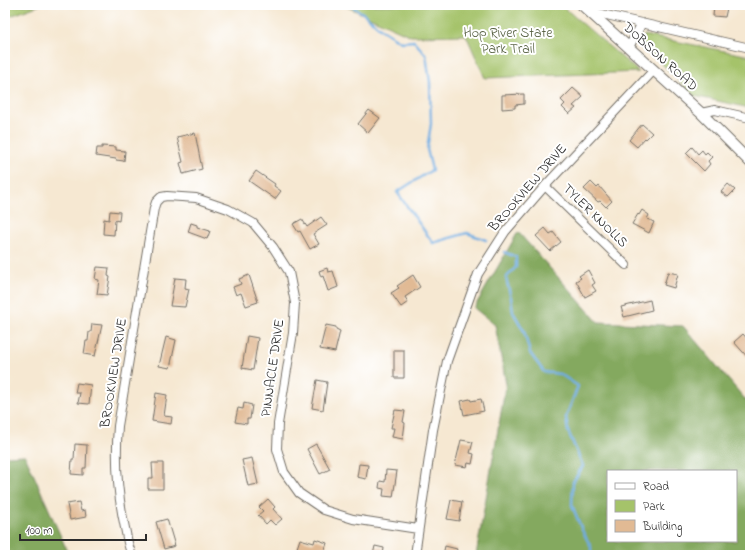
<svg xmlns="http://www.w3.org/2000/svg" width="755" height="560" viewBox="0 0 755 560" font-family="'Indie Flower',sans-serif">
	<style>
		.green { fill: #a5c36a; stroke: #68774a }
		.forest { fill: #84a95e; stroke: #586a44; fill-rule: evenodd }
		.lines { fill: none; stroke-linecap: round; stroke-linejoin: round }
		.stream { stroke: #6fade2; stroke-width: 2.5 }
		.building { fill: #e1ba94 }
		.minor-casing { stroke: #726d65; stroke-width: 10 }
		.tertiary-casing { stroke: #726d65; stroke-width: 12 }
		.minor { stroke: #fff; stroke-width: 8 }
		.tertiary { stroke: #fff; stroke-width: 10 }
		.labels { text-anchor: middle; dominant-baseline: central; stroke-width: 4; stroke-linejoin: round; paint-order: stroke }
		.park-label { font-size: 14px; fill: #566041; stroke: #fff }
		.street-label { font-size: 14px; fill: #2b2b2b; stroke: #fff }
	</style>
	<rect width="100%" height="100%" fill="#fff"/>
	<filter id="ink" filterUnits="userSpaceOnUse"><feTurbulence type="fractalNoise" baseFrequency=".025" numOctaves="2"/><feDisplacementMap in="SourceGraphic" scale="8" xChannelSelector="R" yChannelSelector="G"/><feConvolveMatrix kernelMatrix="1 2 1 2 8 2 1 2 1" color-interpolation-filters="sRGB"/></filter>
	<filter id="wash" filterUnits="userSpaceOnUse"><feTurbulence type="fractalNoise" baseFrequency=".012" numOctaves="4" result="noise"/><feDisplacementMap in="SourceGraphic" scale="16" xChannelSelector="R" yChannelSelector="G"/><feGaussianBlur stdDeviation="0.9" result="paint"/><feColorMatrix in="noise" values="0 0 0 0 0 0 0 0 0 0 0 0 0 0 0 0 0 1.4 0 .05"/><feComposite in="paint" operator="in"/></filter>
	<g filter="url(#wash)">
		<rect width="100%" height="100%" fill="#f6e8d2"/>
		<!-- green -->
		<path class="green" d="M 5,5 L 40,5 L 5,18 Z
			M 343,5 L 561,5 L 639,72 L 485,78 L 466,35 L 411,36 Z
			M 644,35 L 750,56 L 750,108 L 694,96 L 643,45 Z"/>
		<!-- forest -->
		<path class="forest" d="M 518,232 L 598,322 L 683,326 L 750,405 L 750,555 L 476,555 L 506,384 L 495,325 L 474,308 ZM 608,471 L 736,471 L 736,541 L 608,541 Z
			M 25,455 L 69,555 L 5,555 L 5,456 Z"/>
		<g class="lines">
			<!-- stream -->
			<path class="stream" d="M 350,5 L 364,14 L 382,30 L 401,42 L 414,41 L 426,55 L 430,82 L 431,124 L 427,149 L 432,170 L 397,192 L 433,243 L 467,233 L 486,240
				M 504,252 L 516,257 L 516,267 L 506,278 L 511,298 L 513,312 L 524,331 L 530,353 L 544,372 L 560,374 L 578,386 L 566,417 L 568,431 L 583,466 L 573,482 L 572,505 L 582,530 L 591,547 L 591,554 L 589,555"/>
		</g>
		<g id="blocks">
			<!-- building -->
			<path class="building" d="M 714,6 L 727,8 L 725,17 L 713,16 Z
				M 573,88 L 583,97 L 573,106 L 576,108 L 569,114 L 562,107 L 565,104 L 561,100 Z
				M 524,94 L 524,104 L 515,105 L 515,108 L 502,109 L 502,95 Z
				M 369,110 L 380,118 L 368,133 L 358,124 Z
				M 642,124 L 652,133 L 646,139 L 645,138 L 637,147 L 629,140 Z
				M 195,133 L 202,169 L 183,174 L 180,163 L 183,162 L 177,137 Z
				M 102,146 L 116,147 L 116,150 L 125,151 L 124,161 L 116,160 L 116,159 L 96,156 L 97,148 L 102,148 Z
				M 692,147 L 698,154 L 702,150 L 705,154 L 707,152 L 712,157 L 708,161 L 710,164 L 704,171 L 686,153 Z
				M 256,171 L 275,184 L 274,186 L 281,191 L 275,199 L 249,181 Z
				M 591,182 L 597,188 L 599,186 L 612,201 L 606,207 L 600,201 L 598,202 L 584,189 Z
				M 728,184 L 735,190 L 728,197 L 721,192 Z
				M 642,210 L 649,215 L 647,219 L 654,222 L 649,233 L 632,224 L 638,214 L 639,215 Z
				M 110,211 L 120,212 L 119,221 L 115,220 L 114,235 L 103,234 L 104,219 L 109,220 Z
				M 321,217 L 327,225 L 313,234 L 319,244 L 310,249 L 300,231 L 298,232 L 293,224 L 302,219 L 307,227 Z
				M 191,223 L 197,225 L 197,227 L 210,231 L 207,239 L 188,232 Z
				M 545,228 L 550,234 L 553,232 L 561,242 L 550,251 L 536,236 Z
				M 97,267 L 109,268 L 108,276 L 110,277 L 107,295 L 97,294 L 99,280 L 95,279 Z
				M 327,268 L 328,272 L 333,271 L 338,287 L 328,291 L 323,276 L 321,277 L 319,271 Z
				M 588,270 L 595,283 L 592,285 L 596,291 L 585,297 L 576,281 L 581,278 L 579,276 Z
				M 668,272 L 678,274 L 674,288 L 664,285 Z
				M 249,275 L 258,302 L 246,306 L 241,293 L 236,295 L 233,287 L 241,284 L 239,279 Z
				M 413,275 L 420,287 L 405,297 L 408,302 L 401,307 L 391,293 L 399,288 L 397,286 Z
				M 175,278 L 186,279 L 185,288 L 189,289 L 185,307 L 170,306 Z
				M 650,300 L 652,310 L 624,317 L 621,307 Z
				M 92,324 L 102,325 L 95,356 L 84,354 L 86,341 L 88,341 L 89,332 L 91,332 Z
				M 326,325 L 336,327 L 336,329 L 340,331 L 335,352 L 320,349 Z
				M 743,334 L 750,342 L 750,360 L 734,342 Z
				M 247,336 L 258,338 L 253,370 L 242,368 Z
				M 166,337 L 176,340 L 170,368 L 159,366 Z
				M 394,350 L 404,350 L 404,378 L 394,378 Z
				M 317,380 L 327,382 L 323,410 L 312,408 Z
				M 77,383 L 91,385 L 89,404 L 78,403 L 80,393 L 75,393 Z
				M 156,393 L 167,395 L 164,416 L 172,417 L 171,424 L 152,421 Z
				M 470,399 L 471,401 L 481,399 L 484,411 L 464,415 L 461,401 Z
				M 244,403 L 252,405 L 250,419 L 247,419 L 247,424 L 235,422 L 238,408 L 243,409 Z
				M 395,410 L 405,411 L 403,422 L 405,423 L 403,439 L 392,437 L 394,428 L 391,428 Z
				M 461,440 L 473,442 L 470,453 L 474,454 L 472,464 L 468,463 L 467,467 L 455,465 Z
				M 75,444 L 87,445 L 86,468 L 83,468 L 83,475 L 71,474 L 72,459 L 74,459 Z
				M 316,444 L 330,469 L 320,474 L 307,449 Z
				M 252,458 L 258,484 L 248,486 L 242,460 Z
				M 152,463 L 163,463 L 163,489 L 148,489 L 148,478 L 153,478 Z
				M 359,464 L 368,465 L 366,479 L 357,477 Z
				M 386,470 L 397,471 L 393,497 L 383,496 L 384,489 L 379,488 L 380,481 L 385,482 Z
				M 268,499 L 275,507 L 273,509 L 282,519 L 275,525 L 270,520 L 266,524 L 258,515 L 263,511 L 259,507 Z
				M 451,500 L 462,502 L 459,521 L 447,519 Z
				M 79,502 L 81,511 L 85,510 L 86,517 L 70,520 L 67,504 Z
				M 167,519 L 175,546 L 164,549 L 156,522 Z
				M 300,539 L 314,543 L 315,539 L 327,543 L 323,555 L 309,555 L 310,552 L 297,548 Z
				M 375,546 L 384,548 L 383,555 L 373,555 Z
				M 445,546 L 457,549 L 455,555 L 443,555 Z"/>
		</g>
	</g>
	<g filter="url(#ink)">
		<use href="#blocks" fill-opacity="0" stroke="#726d65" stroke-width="1"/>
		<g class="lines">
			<!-- minor casing -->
			<g class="minor-casing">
				<path id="minor" d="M 589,11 L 750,48
					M 629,47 L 642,23
					M 701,113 L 715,110 L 750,118
					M 545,186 L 626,265
					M 132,555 C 128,547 127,537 125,528 C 117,492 115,462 118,426 L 154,208 L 156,202 L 161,197 L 167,196 L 196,198 L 228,209 L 253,223 L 273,247 L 289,272 L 295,303 L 293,333 L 278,424 L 277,449 L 284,472 L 299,493 L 324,510 L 353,519 L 418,529
					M 415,555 L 433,430 L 447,361 L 478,274 L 505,232 L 545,186 L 654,70"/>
			</g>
			<!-- tertiary casing -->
			<g class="tertiary-casing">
				<path id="tertiary" d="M 582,5 L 701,113 L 750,162"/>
			</g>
			<!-- minor -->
			<use href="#minor" class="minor"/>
			<!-- tertiary -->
			<use href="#tertiary" class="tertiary"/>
		</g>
	</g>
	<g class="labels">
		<!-- park labels -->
		<g class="park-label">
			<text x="508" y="33">Hop River State<tspan x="508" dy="16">Park Trail</tspan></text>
		</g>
		<!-- street labels -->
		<g class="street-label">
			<text transform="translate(660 57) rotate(42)">DOBSON ROAD</text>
			<text transform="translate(528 188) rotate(-49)">BROOKVIEW DRIVE</text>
			<text transform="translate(595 216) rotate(44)">TYLER KNOLLS</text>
			<text transform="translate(273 368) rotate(-82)">PINNACLE DRIVE</text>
			<text transform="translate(114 373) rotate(-81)">BROOKVIEW DRIVE</text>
		</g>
	</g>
	<!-- margin -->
	<rect width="755" height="560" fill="none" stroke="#fff" stroke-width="20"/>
	<!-- legend -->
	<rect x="607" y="470" width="130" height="72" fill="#ffffff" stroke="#aaaaaa"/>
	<rect x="615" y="483" width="20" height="6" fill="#ffffff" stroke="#aaaaaa"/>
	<text x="643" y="490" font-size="12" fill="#2b2b2b">Road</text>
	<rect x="615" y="500" width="20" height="12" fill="#a5c36a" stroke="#aaaaaa"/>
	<text x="643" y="510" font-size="12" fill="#2b2b2b">Park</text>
	<rect x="615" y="520" width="20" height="12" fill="#e1ba94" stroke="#aaaaaa"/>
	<text x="643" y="530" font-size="12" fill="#2b2b2b">Building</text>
	<!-- scale -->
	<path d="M20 534v6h126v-6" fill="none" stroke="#2b2b2b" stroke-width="2"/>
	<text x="26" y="534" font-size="12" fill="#2b2b2b" stroke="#ffffff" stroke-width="3" paint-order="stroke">100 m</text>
</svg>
